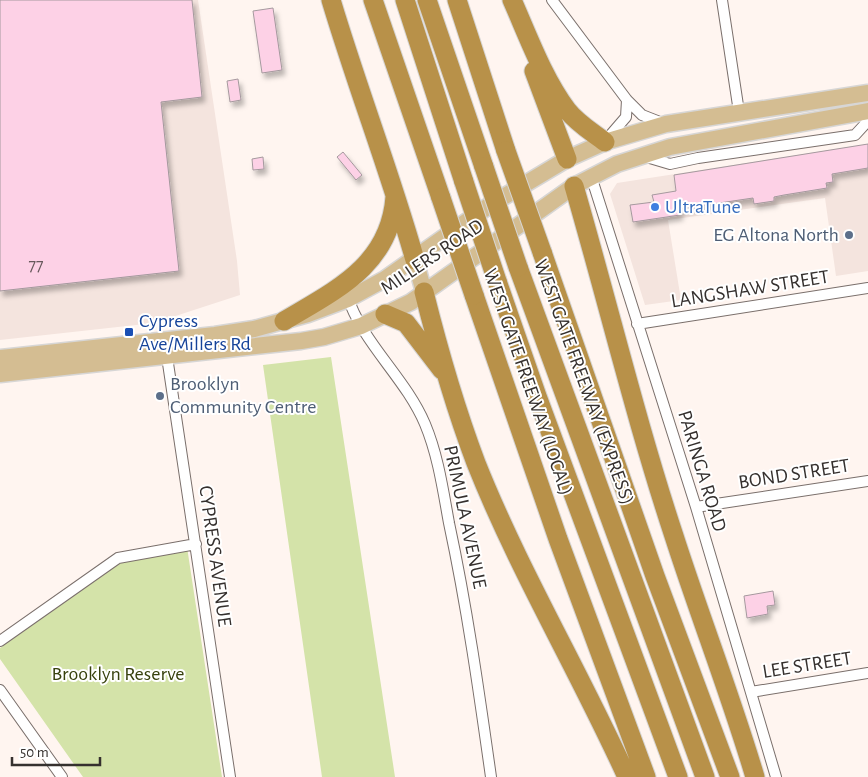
<svg xmlns="http://www.w3.org/2000/svg" width="868" height="777" viewBox="0 0 868 777" font-family="'Alegreya Sans',sans-serif">
	<style>
		.built { fill: #f4e4de }
		.green { fill: #d4e3a9 }
		.building { fill: #fdd1e6; stroke: #a5999e; filter: url(#shadow) }
		.lines { fill: none; stroke-linecap: round; stroke-linejoin: round }
		.street-casing { stroke: #7a6f6b; stroke-width: 12 }
		.primary-casing { stroke: #d7d6d5; stroke-width: 19 }
		.highway-casing { stroke: #d7d6d5; stroke-width: 21 }
		.street { stroke: #fff; stroke-width: 10 }
		.primary { stroke: #d4bd92; stroke-width: 16 }
		.highway { stroke: #b89149; stroke-width: 19 }
		.highway-bridge-casing { stroke: #d7d6d5; stroke-width: 21; stroke-linecap: butt }
		.highway-bridge { stroke: #b89149; stroke-width: 19 }
		.shop-dot { fill: #3f7fe0; stroke: #fff; stroke-width: 2 }
		.service-dot { fill: #5c6f8a; stroke: #fff; stroke-width: 2 }
		.transit-dot { fill: #1a4fb4; stroke: #fff; stroke-width: 2 }
		.labels { text-anchor: middle; dominant-baseline: central; stroke-width: 4; stroke-linejoin: round; paint-order: stroke }
		.number-label { font-size: 18px; fill: #67585c }
		.shop-label { font-size: 20px; fill: #366cbe; stroke: #fff; text-anchor: start }
		.service-label { font-size: 20px; fill: #4e5e75; stroke: #fff; text-anchor: end }
		.street-label { font-size: 20px; fill: #35302e; stroke: #fff }
		.transit-label { font-size: 20px; fill: #164399; stroke: #fff; text-anchor: start }
		.park-label { font-size: 20px; fill: #37410d; stroke: #fff }
	</style>
	<defs>
		<filter id="shadow"><feDropShadow dx="3" dy="5" stdDeviation="2.5" flood-color="#0004"/></filter>
	</defs>
	<rect width="100%" height="100%" fill="#fff5f0"/>
	<!-- built -->
	<path class="built" d="M 0,0 L 198,0 L 237,261 L 240,295 L 154,323 L 0,340 Z
		M 868,144 L 868,271 L 836,276 L 825,198 L 668,220 L 681,300 L 645,305 L 610,194 L 617,183 Z"/>
	<!-- green -->
	<path class="green" d="M 331,357 L 395,777 L 322,777 L 263,365 Z
		M 187,547 L 222,777 L 83,777 L 0,659 L 0,648 L 122,562 Z"/>
	<!-- building -->
	<path class="building" d="M 0,0 L 192,0 L 202,97 L 161,102 L 179,271 L 0,291 Z
		M 273,8 L 282,70 L 262,73 L 253,11 Z
		M 238,79 L 241,100 L 230,102 L 227,81 Z
		M 868,144 L 868,168 L 832,174 L 833,182 L 826,183 L 827,188 L 784,195 L 774,197 L 774,201 L 754,204 L 753,198 L 679,209 L 680,215 L 633,222 L 630,205 L 654,202 L 652,195 L 676,191 L 674,175 Z
		M 343,152 L 362,175 L 356,180 L 337,157 Z
		M 263,157 L 264,169 L 253,170 L 252,159 Z
		M 773,591 L 775,605 L 767,606 L 768,614 L 747,618 L 744,596 Z"/>
	<g class="lines">
		<!-- street casing -->
		<g class="street-casing">
			<path id="street" d="M 552,0 L 627,100 L 642,115 L 665,124
				M 722,0 L 739,112
				M 607,139 L 626,117 L 627,100
				M 643,156 L 670,164 L 698,158 L 855,135 L 868,121
				M 591,176 L 696,507 L 776,777
				M 347,295 C 362,343 405,377 425,424 C 438,455 443,490 449,523 C 467,607 479,692 491,777
				M 637,324 L 868,288
				M 166,350 L 230,777
				M 696,507 L 868,481
				M 0,641 L 118,558 L 196,544
				M 0,690 L 62,777
				M 751,692 L 868,673"/>
		</g>
		<!-- primary casing -->
		<g class="primary-casing">
			<path id="primary" d="M 415,260 L 424,292
				M 0,358 L 215,335 L 254,329 L 308,314 L 348,299 L 385,279 L 490,205 L 567,159 L 605,142 L 666,124 L 868,93
				M 0,374 L 301,341 L 324,337 L 361,326 L 411,302 L 574,186 L 617,164 L 670,147 L 868,111"/>
		</g>
		<!-- highway casing -->
		<g class="highway-casing">
			<path id="highway" d="M 331,0 C 357,87 390,172 415,260
				M 373,0 L 441,198
				M 405,0 L 464,182
				M 427,0 L 484,167
				M 457,0 L 506,151
				M 512,0 C 528,36 543,78 567,110 C 577,123 592,132 605,142
				M 534,71 L 567,159
				M 574,186 C 608,303 636,421 674,536 C 700,617 731,696 755,777
				M 542,252 L 655,576 L 730,777
				M 518,267 L 705,777
				M 497,281 L 537,396 L 678,777
				M 424,292 C 438,348 456,410 476,463 C 519,571 579,671 627,777
				M 474,295 L 558,539 L 646,777
				M 385,314 L 406,323 L 442,370
				M 284,321 C 336,290 390,265 395,197"/>
		</g>
		<!-- street -->
		<use href="#street" class="street"/>
		<!-- primary -->
		<use href="#primary" class="primary"/>
		<!-- highway -->
		<use href="#highway" class="highway"/>
		<!-- highway-bridge casing -->
		<g class="highway-bridge-casing">
			<path id="highway-bridge" d="M 506,151 L 542,252
				M 484,167 L 518,267
				M 464,182 L 497,281
				M 441,198 L 474,295"/>
		</g>
		<!-- highway-bridge -->
		<use href="#highway-bridge" class="highway-bridge"/>
	</g>
	<!-- markers -->
	<circle class="shop-dot" cx="655" cy="207" r="5"/>
	<g class="service-dot">
		<circle cx="849" cy="235" r="5"/>
		<circle cx="160" cy="396" r="5"/>
	</g>
	<rect class="transit-dot" x="124" y="327" width="10" height="10" rx="2.5"/>
	<g class="labels">
		<!-- number labels -->
		<g class="number-label">
			<text x="36" y="266">77</text>
		</g>
		<!-- shop labels -->
		<g class="shop-label">
			<text x="665" y="207">UltraTune</text>
		</g>
		<!-- service labels -->
		<g class="service-label">
			<text x="839" y="235">EG Altona North</text>
			<text x="170" y="384" text-anchor="start">Brooklyn<tspan x="170" dy="23">Community Centre</tspan></text>
		</g>
		<!-- street labels -->
		<g class="street-label">
			<text transform="translate(432 257) rotate(-34)">MILLERS ROAD</text>
			<text transform="translate(750 289) rotate(-9)">LANGSHAW STREET</text>
			<text transform="translate(528 382) rotate(71)">WEST GATE FREEWAY (LOCAL)</text>
			<text transform="translate(584 382) rotate(70)">WEST GATE FREEWAY (EXPRESS)</text>
			<text transform="translate(702 471) rotate(73)">PARINGA ROAD</text>
			<text transform="translate(794 474) rotate(-9)">BOND STREET</text>
			<text transform="translate(465 517) rotate(78)">PRIMULA AVENUE</text>
			<text transform="translate(215 556) rotate(82)">CYPRESS AVENUE</text>
			<text transform="translate(807 665) rotate(-9)">LEE STREET</text>
		</g>
		<!-- transit labels -->
		<g class="transit-label">
			<text x="139" y="321">Cypress<tspan x="139" dy="23">Ave/Millers Rd</tspan></text>
		</g>
		<!-- park labels -->
		<g class="park-label">
			<text x="118" y="674">Brooklyn Reserve</text>
		</g>
	</g>
	<!-- scale -->
	<path d="M12 757v8h88v-8" fill="none" stroke="#35302e" stroke-width="2.5"/>
	<text x="20" y="757" font-size="15" fill="#35302e" stroke="#ffffff" stroke-width="4" paint-order="stroke">50 m</text>
</svg>
